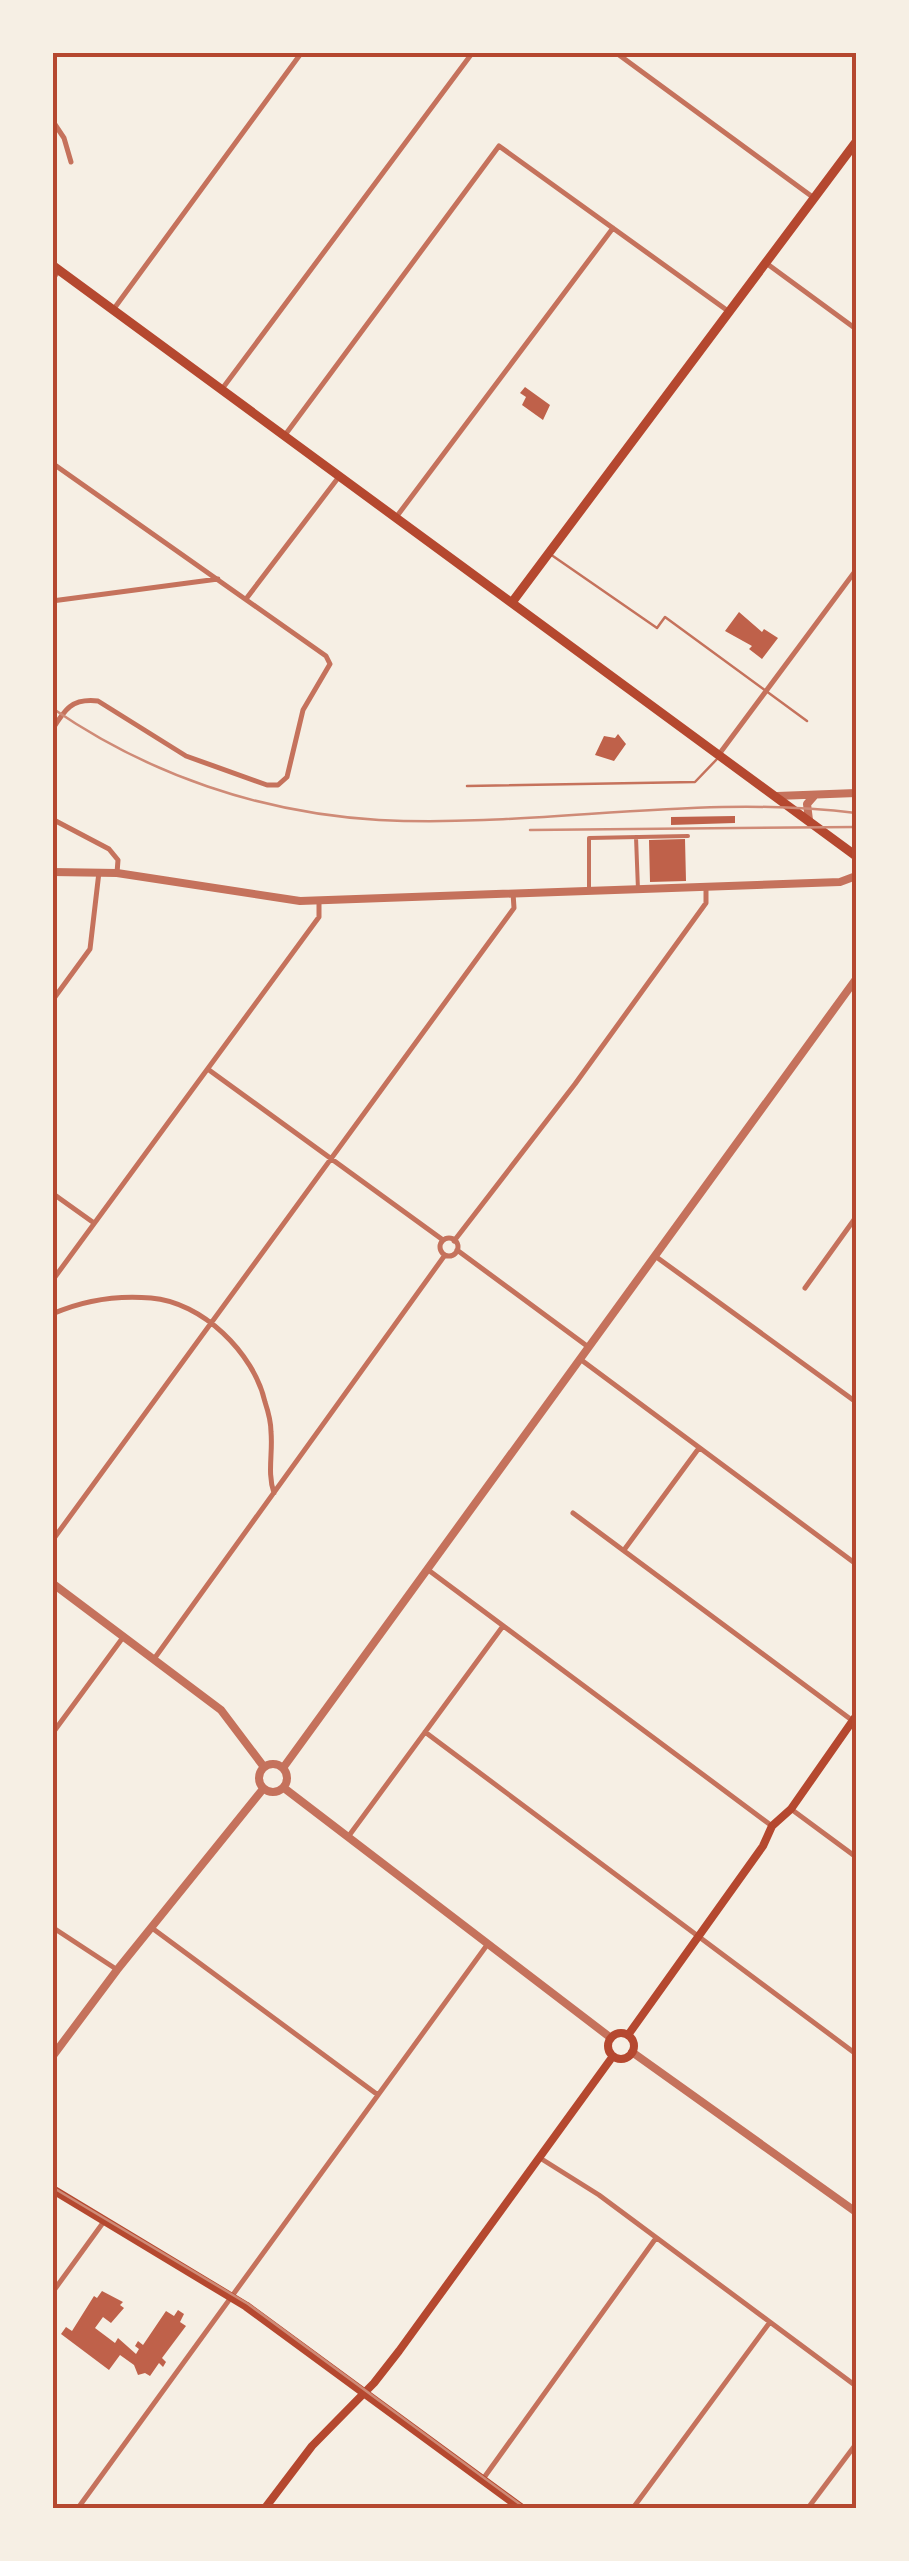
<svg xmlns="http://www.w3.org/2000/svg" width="909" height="2561" viewBox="0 0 909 2561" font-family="'Playfair Display',serif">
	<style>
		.building { fill: #bf614a }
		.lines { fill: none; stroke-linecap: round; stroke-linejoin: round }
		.service { stroke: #c5725c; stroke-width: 2.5 }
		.pedestrian { stroke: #c5725c; stroke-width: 4 }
		.minor { stroke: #c5725c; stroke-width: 5 }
		.tertiary { stroke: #c5725c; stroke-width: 8 }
		.secondary { stroke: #b5482f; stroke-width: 8 }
		.primary { stroke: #b5482f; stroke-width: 9 }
		.tram { stroke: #cf8b77; stroke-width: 2.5 }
		.rail { stroke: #cf8b77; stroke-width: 2.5 }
		.neatline { fill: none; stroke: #b5482f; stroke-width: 4 }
	</style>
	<rect width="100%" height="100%" fill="#f6efe4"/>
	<!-- building -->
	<path class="building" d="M 525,387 L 550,405 L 543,420 L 522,405 L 526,397 L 520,393 Z
		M 739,612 L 762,632 L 764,629 L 778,638 L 762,659 L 749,649 L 752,646 L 725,631 Z
		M 618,734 L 626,744 L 614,761 L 595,755 L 604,736 L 615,738 Z
		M 735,816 L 735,823 L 671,825 L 671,817 Z
		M 685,839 L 686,881 L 650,882 L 649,840 Z
		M 102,2291 L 123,2302 L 120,2305 L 124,2308 L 111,2323 L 103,2317 L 95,2328 L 115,2343 L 118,2338 L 136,2354 L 139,2349 L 135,2346 L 138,2341 L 143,2345 L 166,2311 L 174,2316 L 178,2310 L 184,2314 L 180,2322 L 186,2326 L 162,2358 L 166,2362 L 163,2367 L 159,2363 L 150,2376 L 145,2373 L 138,2375 L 134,2365 L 120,2355 L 109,2370 L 61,2334 L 66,2327 L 72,2331 L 94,2296 L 97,2298 Z"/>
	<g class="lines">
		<!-- service -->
		<path class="service" d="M 550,554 L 657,628 L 665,617 L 807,721
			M 467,786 L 695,782 L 717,759"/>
		<!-- pedestrian -->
		<path class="pedestrian" d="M 636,837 L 638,890
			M 589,890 L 589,838 L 688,836"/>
		<!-- minor -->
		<path class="minor" d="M 615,52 L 814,198
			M 52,120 L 64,138 L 71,162
			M 766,263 L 856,329
			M 52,280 L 59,270
			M 113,310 L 302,52
			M 222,389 L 473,52
			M 285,435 L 499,146 L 728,311
			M 52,463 L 326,656 L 330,664 L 303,710 L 287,777 L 278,785 L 267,785 L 186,756 L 98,701 C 72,698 65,709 52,730
			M 397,516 L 613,228
			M 246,599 L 338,478
			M 52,601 L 218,579
			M 720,753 L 856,570
			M 52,819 L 109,849 L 118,860 L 117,873
			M 52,1001 L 90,949 L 99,872
			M 209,1070 L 443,1240
			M 52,1193 L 94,1223
			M440 1247a9 9 0 1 1 18 0a9 9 0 1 1-18 0Z
			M 454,1241 L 575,1084 L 706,903 L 706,887
			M 457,1250 L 587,1346
			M 655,1256 L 856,1402
			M 52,1281 L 319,917 L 319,901
			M 805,1288 L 856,1217
			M 52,1314 C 84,1300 117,1295 151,1298 C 202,1302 254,1353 265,1402 C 268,1411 271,1422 271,1432 C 273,1453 267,1473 274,1493
			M 580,1359 L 856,1564
			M 573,1513 L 853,1721
			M 52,1541 L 514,908 L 513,893
			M 624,1550 L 699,1448
			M 427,1569 L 772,1826
			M 154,1659 L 445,1255
			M 425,1732 L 856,2054
			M 52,1734 L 124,1636
			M 791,1809 L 856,1857
			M 348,1837 L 503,1626
			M 52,1927 L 116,1969
			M 152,1928 L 378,2095
			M 540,2158 L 599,2195 L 856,2386
			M 52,2293 L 105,2220
			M 483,2479 L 656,2238
			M 78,2508 L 487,1945
			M 633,2508 L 770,2322
			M 808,2508 L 856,2444"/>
		<!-- tertiary -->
		<path class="tertiary" d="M 777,796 L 856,793
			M 809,820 L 807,804 L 814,796
			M 52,872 L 117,873 L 300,901 L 840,882 L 856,876
			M 52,1583 L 221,1710 L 264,1767
			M259 1778a14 14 0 1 1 28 0a14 14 0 1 1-28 0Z
			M 283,1768 L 856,979
			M 284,1788 L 611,2038
			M 632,2052 L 856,2212
			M 52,2057 L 117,1970 L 263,1789"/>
		<!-- secondary -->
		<path class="secondary" d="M608 2046a13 13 0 1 1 26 0a13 13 0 1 1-26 0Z
			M 628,2035 L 763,1846 L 772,1826 L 791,1809 L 856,1716
			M 265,2508 L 312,2446 L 374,2383 L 399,2351 L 613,2056"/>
		<!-- primary -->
		<path class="primary" d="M 52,265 L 856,856
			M 513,601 L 856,142
			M 52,2189 L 246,2306 L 521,2508"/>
		<!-- tram -->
		<path class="tram" d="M 52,2187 L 248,2304 L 525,2508"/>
		<!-- rail -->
		<path class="rail" d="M 52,708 C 149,775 261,813 379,820 C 538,828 697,793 856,813
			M 530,830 L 856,827"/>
	</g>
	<!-- border -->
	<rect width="909" height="2561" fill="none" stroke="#f6efe4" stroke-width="110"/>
	<rect x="55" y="55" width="799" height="2451" class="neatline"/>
</svg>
